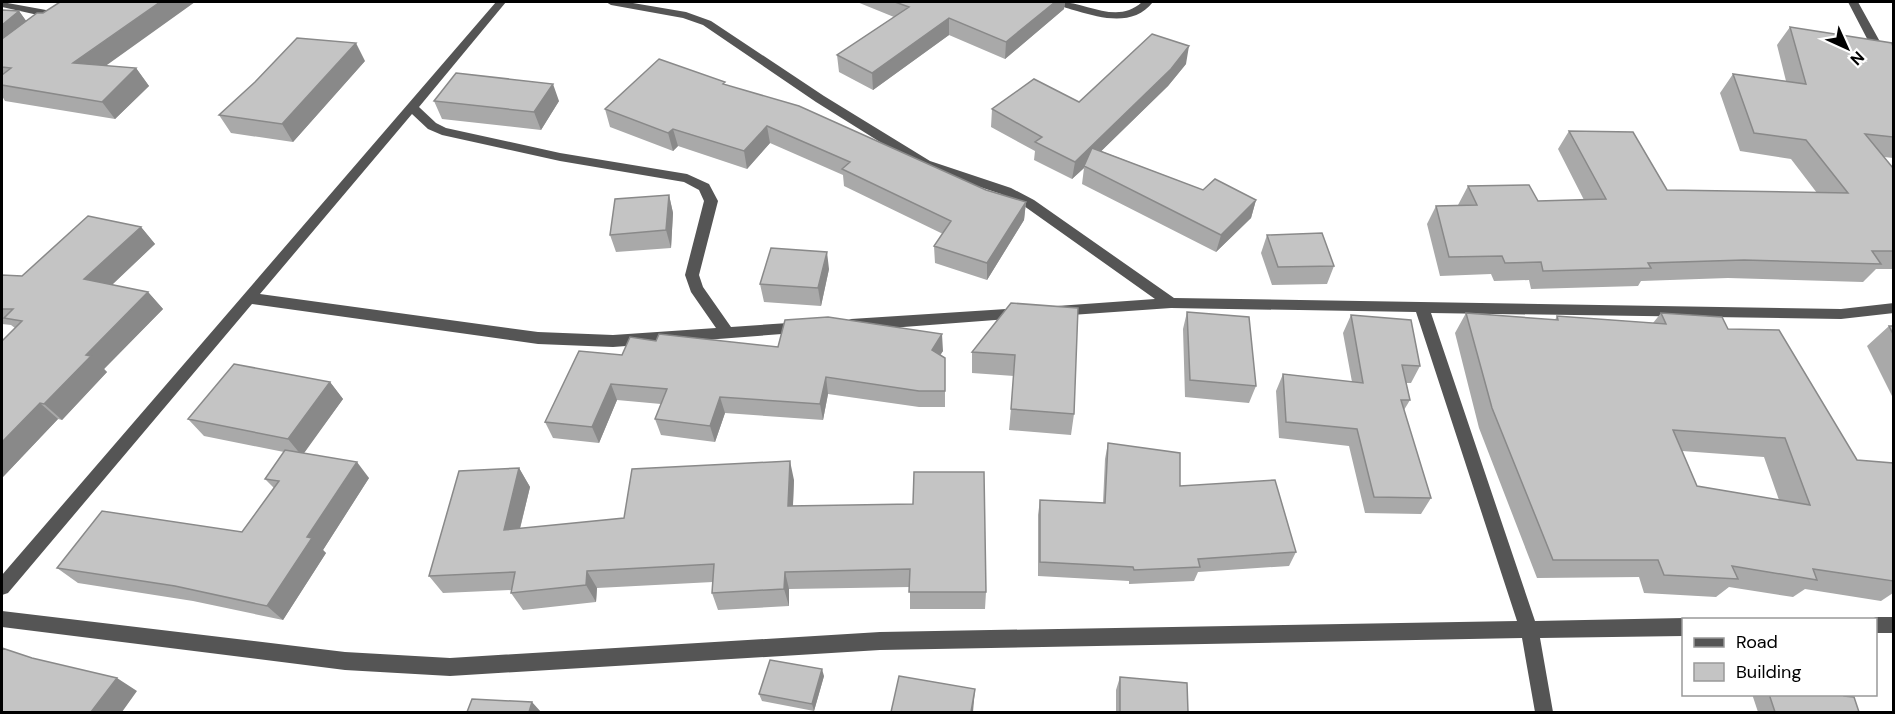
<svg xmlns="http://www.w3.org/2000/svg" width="1895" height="714" viewBox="0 0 1895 714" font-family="'DM Sans',sans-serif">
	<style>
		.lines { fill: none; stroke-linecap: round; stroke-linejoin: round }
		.minor { fill: #555; fill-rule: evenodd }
		.wall { fill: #a9a9a9; fill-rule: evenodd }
		.shaded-wall { fill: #898989 }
		.building { fill: #c4c4c4; stroke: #898989; stroke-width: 1.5; fill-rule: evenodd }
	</style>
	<rect width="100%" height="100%" fill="#fff"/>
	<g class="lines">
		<!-- minor -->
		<path class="minor" d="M 2,2 L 46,10 L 55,18 L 54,24 L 47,30 L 39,30 L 37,28 L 43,19 L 38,15 L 2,7 Z
			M 496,2 L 506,2 L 419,107 L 436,123 L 446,128 L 560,153 L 687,174 L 709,184 L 718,201 L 699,275 L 703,287 L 731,327 L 803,322 L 808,324 L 810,328 L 808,332 L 613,347 L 538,344 L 252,304 L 8,593 L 2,595 L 2,575 ZM 412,114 L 428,129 L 442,135 L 560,161 L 684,182 L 699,190 L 704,201 L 685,275 L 691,292 L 716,328 L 613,335 L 538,332 L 260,294 Z
			M 606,2 L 627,2 L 686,12 L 711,21 L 824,96 L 930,161 L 1011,188 L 1034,200 L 1174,298 L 1841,309 L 1894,303 L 1894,313 L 1841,319 L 1431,313 L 1535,621 L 1684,618 L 1687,620 L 1684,620 L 1684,636 L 1540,638 L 1553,712 L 1535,712 L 1522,638 L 880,650 L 450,676 L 345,670 L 2,627 L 2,611 L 345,652 L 450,658 L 880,632 L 1517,621 L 1416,312 L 1171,308 L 1057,316 L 1052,315 L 1050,311 L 1052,307 L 1057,306 L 1155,299 L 1024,206 L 1001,194 L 920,167 L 816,102 L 703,25 L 683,18 L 611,5 Z
			M 1056,2 C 1085,0 1116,26 1142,2 L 1153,2 C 1134,26 1104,19 1077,11 C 1070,9 1061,7 1056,2 Z
			M 1848,2 L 1858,2 L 1894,67 L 1894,82 L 1888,79 Z
			M 1021,308 L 1026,309 L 1028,313 L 1026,317 L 1021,318 L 851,331 L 846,329 L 844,325 L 846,321 L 851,319 Z
			M 1876,617 L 1894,617 L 1894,633 L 1876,633 L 1876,620 L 1869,620 Z"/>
	</g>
	<!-- wall -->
	<path class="wall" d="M 857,2 L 1065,2 L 1064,9 L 1005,59 L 949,35 L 873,90 L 839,72 L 837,55 L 894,17 Z
		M 2,10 L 19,11 L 26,21 L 106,66 L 136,68 L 149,86 L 115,119 L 5,101 L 2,96 Z
		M 1790,27 L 1893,47 L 1893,158 L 1884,157 L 1893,168 L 1893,269 L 1876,269 L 1863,282 L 1728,278 L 1641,281 L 1638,286 L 1531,289 L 1529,280 L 1494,281 L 1491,274 L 1440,276 L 1427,224 L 1436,206 L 1458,205 L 1468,186 L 1538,201 L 1584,200 L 1558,149 L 1569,131 L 1667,190 L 1817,193 L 1791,159 L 1740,151 L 1720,93 L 1733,74 L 1786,81 L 1777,45 Z
		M 365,61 L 293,142 L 231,133 L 219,115 Z
		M 1186,64 L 1168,86 L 1101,151 L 1203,190 L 1256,200 L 1251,218 L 1216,252 L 1082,184 L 1084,168 L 1072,179 L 1034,160 L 1035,151 L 991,127 L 992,109 L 1079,102 Z
		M 726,85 L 986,190 L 1026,202 L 1024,220 L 987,280 L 935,263 L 934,246 L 943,234 L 844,186 L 843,175 L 770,143 L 747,169 L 678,146 L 673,151 L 610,127 L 605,109 Z
		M 434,101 L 559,101 L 541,130 L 442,119 Z
		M 669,195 L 673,213 L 671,248 L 616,252 L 610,235 Z
		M 141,227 L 155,244 L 112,285 L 148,292 L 163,309 L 104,369 L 107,372 L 62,420 L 58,419 L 2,478 L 15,328 L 11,325 L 2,324 L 2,275 L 22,276 Z
		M 1267,235 L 1334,266 L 1327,284 L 1272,285 L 1261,253 Z
		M 829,269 L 821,306 L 764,302 L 760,284 Z
		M 1011,303 L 1074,414 L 1071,435 L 1009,430 L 1014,376 L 972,373 L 972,352 Z
		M 1187,312 L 1256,386 L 1249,403 L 1185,397 L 1183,329 Z
		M 1466,313 L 1555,320 L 1557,316 L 1653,323 L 1661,313 L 1728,329 L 1857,460 L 1893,463 L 1893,593 L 1881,601 L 1805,589 L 1793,597 L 1729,587 L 1716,597 L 1644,593 L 1639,577 L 1537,578 L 1479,428 L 1455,333 ZM 1682,451 L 1764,457 L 1779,500 L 1697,486 Z
		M 1351,315 L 1420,366 L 1411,383 L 1406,383 L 1410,400 L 1404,410 L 1431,498 L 1421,514 L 1365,513 L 1349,446 L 1279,438 L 1276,391 L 1283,374 L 1352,382 L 1343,333 Z
		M 1889,326 L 1893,326 L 1893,398 L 1867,346 Z
		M 656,341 L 778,347 L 943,351 L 940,355 L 945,358 L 945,407 L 919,407 L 828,394 L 823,420 L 725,413 L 715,442 L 661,435 L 655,419 L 661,404 L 617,400 L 599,443 L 553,438 L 545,422 L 622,355 Z
		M 330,382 L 343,399 L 303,453 L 369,478 L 323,550 L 326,553 L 283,620 L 193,601 L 78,583 L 57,568 L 242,532 L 274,488 L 265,479 L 284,452 L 204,436 L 188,419 Z
		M 1108,443 L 1180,486 L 1296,552 L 1289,566 L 1198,572 L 1194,581 L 1129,584 L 1129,581 L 1038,576 L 1038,515 L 1040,500 L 1103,503 L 1105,459 Z
		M 519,468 L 530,487 L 520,529 L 624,518 L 794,480 L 793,506 L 986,592 L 985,609 L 910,609 L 910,587 L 789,589 L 789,606 L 718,610 L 712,593 L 713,582 L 597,588 L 596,602 L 523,610 L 511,593 L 512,590 L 443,593 L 429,576 Z
		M 824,676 L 814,711 L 762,701 L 759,694 Z
		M 1120,677 L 1188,712 L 1116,712 L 1116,690 Z
		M 1752,694 L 1844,694 L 1859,712 L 1758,712 Z"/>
	<!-- shaded-wall -->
	<path class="shaded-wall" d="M 160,2 L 195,2 L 86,80 L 73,63 Z
		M 1055,2 L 1065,2 L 1064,9 L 1005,59 L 1006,42 Z
		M 19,11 L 32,29 L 2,54 L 2,25 Z
		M 949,18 L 949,35 L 873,90 L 872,73 Z
		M 356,43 L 365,61 L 293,142 L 282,124 Z
		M 1189,46 L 1186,64 L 1168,86 L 1085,167 L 1084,166 L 1084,168 L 1072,179 L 1075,162 Z
		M 136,68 L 149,86 L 115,119 L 102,102 Z
		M 553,84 L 559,101 L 541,130 L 534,112 Z
		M 767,126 L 770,143 L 747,169 L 744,151 Z
		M 673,129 L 678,146 L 673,151 L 668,133 Z
		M 669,195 L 673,213 L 671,248 L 666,230 Z
		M 1256,200 L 1251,218 L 1216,252 L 1221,235 Z
		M 1026,202 L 1024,220 L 987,280 L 987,263 Z
		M 141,227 L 155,244 L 100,296 L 84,279 Z
		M 827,252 L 829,269 L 821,306 L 818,288 Z
		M 148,292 L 163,309 L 104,369 L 107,372 L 62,420 L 44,404 L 86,355 Z
		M 942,334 L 943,351 L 933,366 L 932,350 Z
		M 826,377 L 828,394 L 823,420 L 820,404 Z
		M 330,382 L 343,399 L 302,456 L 288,439 Z
		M 611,384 L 617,400 L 599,443 L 592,427 Z
		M 720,397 L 725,413 L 715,442 L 710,426 Z
		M 40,403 L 58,419 L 2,478 L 2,442 Z
		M 790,461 L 794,480 L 792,525 L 788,506 Z
		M 357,462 L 369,478 L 323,550 L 326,553 L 283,620 L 267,606 L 307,537 Z
		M 519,468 L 530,487 L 515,548 L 504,530 Z
		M 587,571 L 597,588 L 596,602 L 586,585 Z
		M 785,572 L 789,589 L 789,606 L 784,589 Z
		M 822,669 L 824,676 L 814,711 L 812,704 Z
		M 117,678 L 137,691 L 122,712 L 91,712 Z
		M 975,689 L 973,712 L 971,712 Z
		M 532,702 L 541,712 L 529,712 Z"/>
	<!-- building -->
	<path class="building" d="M 60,2 L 160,2 L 73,63 L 136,68 L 102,102 L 2,85 L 2,75 L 11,68 L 2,67 L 2,39 L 37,13 L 43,13 Z
		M 895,2 L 1055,2 L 1006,42 L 949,18 L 872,73 L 837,55 L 909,7 Z
		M 2,10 L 19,11 L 2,25 Z
		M 1790,27 L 1892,43 L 1893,47 L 1893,137 L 1865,134 L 1893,168 L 1893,251 L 1872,251 L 1881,264 L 1744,260 L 1648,263 L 1651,268 L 1543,271 L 1541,262 L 1505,263 L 1502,256 L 1449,257 L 1436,206 L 1477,205 L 1468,186 L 1529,185 L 1538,201 L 1606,199 L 1569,131 L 1633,132 L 1667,190 L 1848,193 L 1806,140 L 1754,133 L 1733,74 L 1806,84 Z
		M 1152,34 L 1189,46 L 1171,69 L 1075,162 L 1035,142 L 1042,137 L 992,109 L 1034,79 L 1079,102 Z
		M 297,38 L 356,43 L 282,124 L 219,115 L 255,82 Z
		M 659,59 L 725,82 L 723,84 L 799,106 L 986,190 L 1026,202 L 987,263 L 934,246 L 951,221 L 842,169 L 850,162 L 767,126 L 744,151 L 673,129 L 668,133 L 605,109 Z
		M 456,73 L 553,84 L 534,112 L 434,101 Z
		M 1092,148 L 1203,190 L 1215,179 L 1256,200 L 1221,235 L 1084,166 Z
		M 669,195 L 666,230 L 610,235 L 615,199 Z
		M 88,216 L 141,227 L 84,279 L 148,292 L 86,355 L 91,356 L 44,404 L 40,403 L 2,442 L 2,341 L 22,321 L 4,318 L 13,309 L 2,309 L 2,275 L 22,276 Z
		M 1322,233 L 1334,266 L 1278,267 L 1267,235 Z
		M 771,248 L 827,252 L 818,288 L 760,284 Z
		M 1011,303 L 1078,308 L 1074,414 L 1011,409 L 1015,355 L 972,352 Z
		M 1187,312 L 1249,317 L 1256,386 L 1190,380 Z
		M 1466,313 L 1558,320 L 1557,316 L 1666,324 L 1661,313 L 1722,317 L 1728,329 L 1779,330 L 1857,460 L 1893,463 L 1893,581 L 1813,569 L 1817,580 L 1732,566 L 1738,579 L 1664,575 L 1658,560 L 1553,560 L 1492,408 ZM 1673,430 L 1785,438 L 1810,505 L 1697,486 Z
		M 1351,315 L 1411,320 L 1420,366 L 1402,365 L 1410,400 L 1401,400 L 1431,498 L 1374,497 L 1357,429 L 1286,422 L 1283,374 L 1363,383 Z
		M 828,317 L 942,334 L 932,350 L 945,358 L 945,391 L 919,391 L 826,377 L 820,404 L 720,397 L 710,426 L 655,419 L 667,389 L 611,384 L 592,427 L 545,422 L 579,351 L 622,355 L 630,337 L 656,341 L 659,334 L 778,347 L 785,320 Z
		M 1889,326 L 1893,326 L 1893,334 Z
		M 234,364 L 330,382 L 288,439 L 188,419 Z
		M 1108,443 L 1180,453 L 1180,486 L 1275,480 L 1296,552 L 1198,559 L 1200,567 L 1134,570 L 1133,567 L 1040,562 L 1040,500 L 1105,503 Z
		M 285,450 L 357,462 L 307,537 L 312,538 L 267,606 L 175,586 L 57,568 L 102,511 L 242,532 L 279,481 L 265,479 Z
		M 790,461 L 788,506 L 913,504 L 914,472 L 984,472 L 986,592 L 909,592 L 910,569 L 785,572 L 784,589 L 712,593 L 714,564 L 587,571 L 586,585 L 511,593 L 515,572 L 429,576 L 459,471 L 519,468 L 504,530 L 624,518 L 632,469 Z
		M 2,648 L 32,658 L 117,678 L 91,712 L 2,712 Z
		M 770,660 L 822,669 L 812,704 L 759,694 Z
		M 899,676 L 975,689 L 971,712 L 891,712 Z
		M 1120,677 L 1187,683 L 1188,712 L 1120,712 Z
		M 1769,694 L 1844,694 L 1844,696 L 1854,697 L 1859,712 L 1775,712 Z
		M 472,699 L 532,702 L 529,712 L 467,712 Z"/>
	<!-- border -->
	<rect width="1895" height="714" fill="none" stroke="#000000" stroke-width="6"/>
	<!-- legend -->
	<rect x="1682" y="618" width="195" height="78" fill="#ffffff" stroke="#999999" stroke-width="1.5"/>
	<rect x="1694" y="638" width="30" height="9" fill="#555555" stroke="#999999" stroke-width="1.5"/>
	<text x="1736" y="648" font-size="18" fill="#000000">Road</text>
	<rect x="1694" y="663" width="30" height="18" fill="#c4c4c4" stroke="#999999" stroke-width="1.5"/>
	<text x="1736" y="678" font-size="18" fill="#000000">Building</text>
	<!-- north arrow -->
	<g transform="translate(1847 48) rotate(135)" stroke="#ffffff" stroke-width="4.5" paint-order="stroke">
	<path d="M0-4.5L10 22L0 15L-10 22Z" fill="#000000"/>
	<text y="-9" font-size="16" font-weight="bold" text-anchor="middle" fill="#000000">N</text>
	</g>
</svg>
